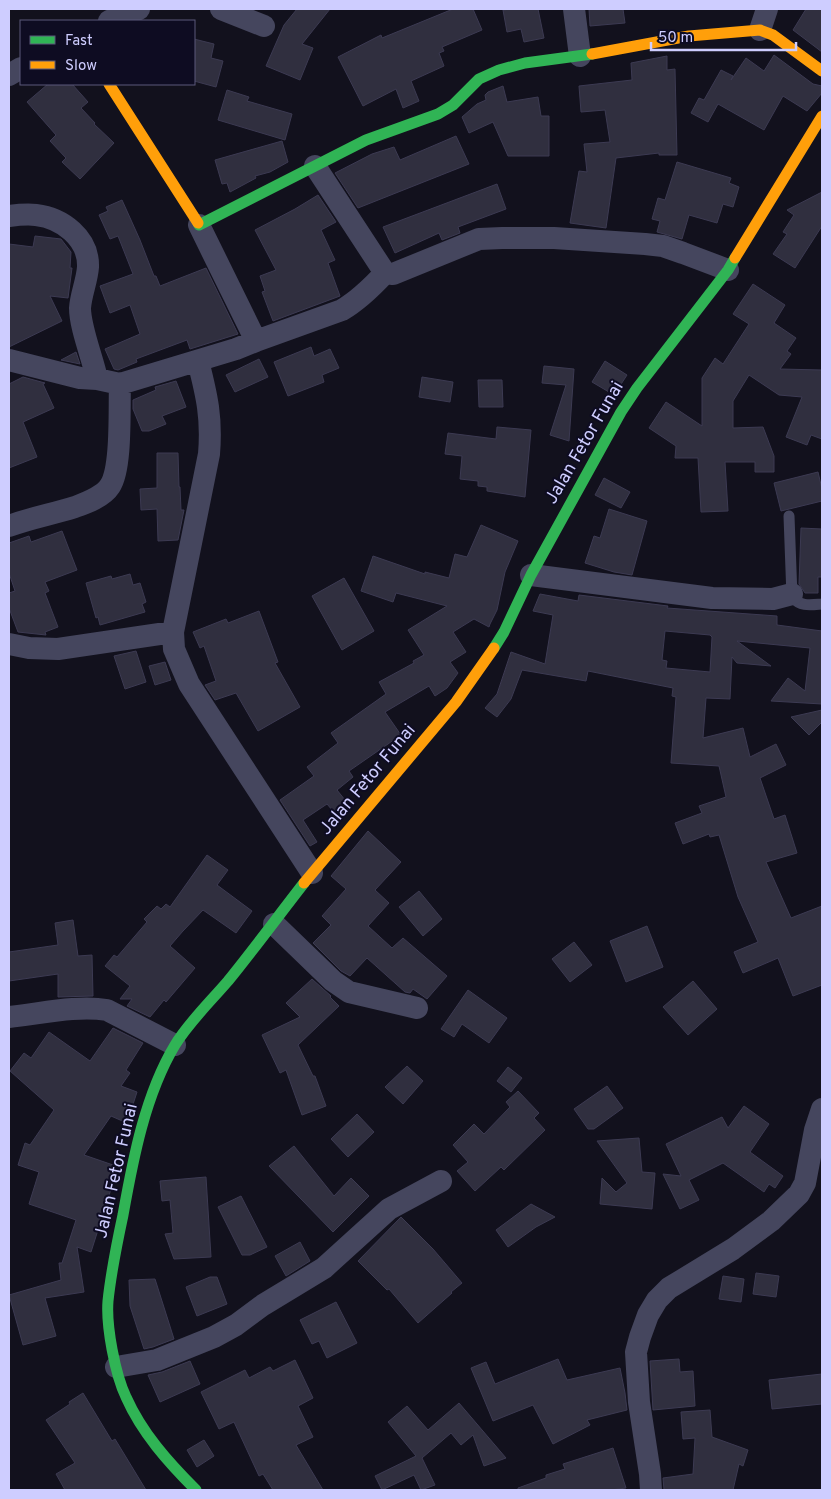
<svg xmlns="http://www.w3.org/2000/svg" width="831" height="1499" viewBox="0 0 831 1499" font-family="Overpass,sans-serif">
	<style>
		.building { fill: #302f3f; stroke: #3c3a52; fill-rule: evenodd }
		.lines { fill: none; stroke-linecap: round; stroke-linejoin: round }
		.lane { stroke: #45465e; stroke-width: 11 }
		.street { stroke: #45465e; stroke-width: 22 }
		.fast { stroke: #30b455; stroke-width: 11 }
		.slow { stroke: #ff9f0a; stroke-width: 11 }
		.labels { text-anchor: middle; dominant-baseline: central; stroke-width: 4; stroke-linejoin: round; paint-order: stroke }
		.street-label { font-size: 18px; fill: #cecdff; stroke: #0e0c22 }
	</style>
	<rect width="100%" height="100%" fill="#12111d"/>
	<!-- building -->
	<path class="building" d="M 297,9 L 330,9 L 302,44 L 313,48 L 300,80 L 266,66 L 284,25 Z
		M 453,9 L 473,9 L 482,30 L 442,47 L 444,51 L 439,53 L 444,66 L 411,81 L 419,101 L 403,108 L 396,89 L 363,106 L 338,57 L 381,35 L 382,38 Z
		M 511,9 L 538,9 L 544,38 L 524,42 L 521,29 L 507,32 L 503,10 Z
		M 589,9 L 623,9 L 625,23 L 590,26 Z
		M 806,9 L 822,9 L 822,52 L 793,30 Z
		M 194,39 L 214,44 L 211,58 L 223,61 L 216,87 L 194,81 Z
		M 774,55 L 813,84 L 822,86 L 822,93 L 807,111 L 783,96 L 764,130 L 718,104 L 708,122 L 691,113 L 699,98 L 704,100 L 721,70 L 733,76 L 731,80 L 746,58 L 764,71 Z
		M 667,56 L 667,70 L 675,69 L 677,155 L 659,155 L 659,153 L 616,158 L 606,228 L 570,223 L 579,171 L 587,172 L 584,144 L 610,142 L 605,110 L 581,112 L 579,86 L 632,80 L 631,63 Z
		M 48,84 L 72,84 L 88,102 L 81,108 L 95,123 L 94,124 L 114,143 L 80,179 L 62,162 L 66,158 L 50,141 L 56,135 L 27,102 Z
		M 503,86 L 507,102 L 538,97 L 541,116 L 549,116 L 549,156 L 508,156 L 493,122 L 469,133 L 462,117 L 477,104 L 486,100 L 485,95 L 488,92 Z
		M 227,90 L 249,97 L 247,101 L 292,114 L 285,140 L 218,120 Z
		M 456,136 L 469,164 L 358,208 L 335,173 L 372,154 L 394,147 L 400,160 Z
		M 282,141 L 288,162 L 270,172 L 255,176 L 256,178 L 230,192 L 227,183 L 222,184 L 215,160 Z
		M 677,162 L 731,178 L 729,183 L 739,187 L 733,207 L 723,204 L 717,223 L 689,215 L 682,239 L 657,232 L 660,221 L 652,219 L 658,198 L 665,200 Z
		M 497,184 L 506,209 L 458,227 L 460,233 L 442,240 L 439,233 L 395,253 L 383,227 Z
		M 822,192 L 822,226 L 795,268 L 773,254 L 787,234 L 783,232 L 794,215 L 787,210 Z
		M 318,195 L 336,222 L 321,230 L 335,260 L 328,263 L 340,296 L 273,321 L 262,292 L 265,291 L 260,276 L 276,270 L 255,230 L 295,209 Z
		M 122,200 L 140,240 L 154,276 L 156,276 L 160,286 L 206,268 L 238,334 L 190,349 L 187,340 L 136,359 L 137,362 L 118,370 L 114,369 L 105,349 L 140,334 L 130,305 L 110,313 L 100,286 L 133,274 L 118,236 L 110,239 L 99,215 L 108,211 L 106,207 Z
		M 35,236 L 61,239 L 71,252 L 70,268 L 72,268 L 68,298 L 50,296 L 62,321 L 9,347 L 9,244 L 33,247 Z
		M 753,284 L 785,305 L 774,323 L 796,338 L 787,351 L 791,354 L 780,369 L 822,370 L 822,439 L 811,435 L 807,445 L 786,437 L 802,397 L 779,395 L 749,375 L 733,401 L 733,428 L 763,427 L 774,456 L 774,472 L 755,472 L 755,462 L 725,462 L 728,511 L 701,512 L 698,458 L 675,458 L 676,446 L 649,428 L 666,402 L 702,426 L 702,378 L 715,358 L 723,364 L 749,324 L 733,314 Z
		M 311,347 L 314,356 L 330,349 L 339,368 L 322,375 L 324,382 L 288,396 L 274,362 Z
		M 76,352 L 80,364 L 61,360 Z
		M 259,359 L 268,377 L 235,392 L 226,375 Z
		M 605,361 L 627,375 L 614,395 L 592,382 Z
		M 544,366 L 574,369 L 569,441 L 550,435 L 566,385 L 542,383 Z
		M 23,377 L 45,383 L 43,384 L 54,408 L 23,422 L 37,457 L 9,468 L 9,384 Z
		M 422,377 L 453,382 L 450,402 L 419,397 Z
		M 478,380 L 502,380 L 503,407 L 479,407 Z
		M 176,381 L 186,407 L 162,416 L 166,424 L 149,431 L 142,431 L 133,409 L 133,400 L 156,390 L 155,387 Z
		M 497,427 L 531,430 L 525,497 L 487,491 L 487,487 L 478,486 L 478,481 L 460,479 L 462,456 L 445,454 L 448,433 L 496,439 Z
		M 157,453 L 178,453 L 179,487 L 180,487 L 181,510 L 184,510 L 178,540 L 158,541 L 157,509 L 141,510 L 140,489 L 157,488 Z
		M 818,472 L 822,489 L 822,501 L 781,511 L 774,483 Z
		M 604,478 L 630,492 L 621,508 L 595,495 Z
		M 609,509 L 647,521 L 632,575 L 614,572 L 585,563 L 594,536 L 600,538 Z
		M 481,525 L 518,541 L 505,572 L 497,610 L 490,624 L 489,627 L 474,619 L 453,632 L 466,652 L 450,662 L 458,673 L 447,688 L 435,696 L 429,686 L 385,712 L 401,735 L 349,771 L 353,777 L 337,790 L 349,805 L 338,817 L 327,804 L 303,820 L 317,842 L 310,846 L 280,800 L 314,776 L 307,767 L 338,743 L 331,733 L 386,694 L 379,682 L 414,663 L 413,661 L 424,655 L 408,630 L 447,606 L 396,593 L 393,602 L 361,591 L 373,556 L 425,574 L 425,572 L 449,578 L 455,554 L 467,557 Z
		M 801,528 L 822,529 L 822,577 L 818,577 L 818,593 L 805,593 L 799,584 Z
		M 62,531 L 77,570 L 45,582 L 49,591 L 45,593 L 58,627 L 45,632 L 46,635 L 18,632 L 9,608 L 9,593 L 15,591 L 9,573 L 9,543 L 29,536 L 31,542 Z
		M 130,574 L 133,585 L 140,583 L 146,602 L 142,604 L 145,612 L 100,625 L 98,617 L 96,618 L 86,583 L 111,576 L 112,579 Z
		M 344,578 L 374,631 L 342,650 L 312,596 Z
		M 540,594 L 578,601 L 579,595 L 668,606 L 667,608 L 777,616 L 777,625 L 822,631 L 822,704 L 771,701 L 788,678 L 805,691 L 810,648 L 737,641 L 771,666 L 737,663 L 732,657 L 730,699 L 706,698 L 703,738 L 743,728 L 750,757 L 776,744 L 786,765 L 760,778 L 774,819 L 785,815 L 797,853 L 766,862 L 791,918 L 822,906 L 822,985 L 793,996 L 778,958 L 743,973 L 734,952 L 758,942 L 738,897 L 719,835 L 710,837 L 709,834 L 683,844 L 675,823 L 702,813 L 699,806 L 726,797 L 719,766 L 671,763 L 676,697 L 672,696 L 673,688 L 588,671 L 586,681 L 522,670 L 511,699 L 497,717 L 485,708 L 497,694 L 511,652 L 545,664 L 553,615 L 533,611 ZM 665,631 L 710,635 L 712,637 L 710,672 L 666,668 L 667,661 L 662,660 Z
		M 259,611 L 278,662 L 275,663 L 300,707 L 258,731 L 236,693 L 215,700 L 205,685 L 216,681 L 204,646 L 200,648 L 193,632 L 226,619 L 228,623 Z
		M 136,651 L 146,682 L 125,689 L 114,656 Z
		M 165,662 L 171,680 L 155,685 L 149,666 Z
		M 822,710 L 822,722 L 809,735 L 791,717 Z
		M 368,831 L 401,862 L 375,890 L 389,903 L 368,926 L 392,948 L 403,938 L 447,976 L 427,999 L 413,989 L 410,993 L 405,992 L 367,958 L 350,976 L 341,971 L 313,943 L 331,925 L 322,916 L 346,889 L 331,876 Z
		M 207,855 L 228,870 L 217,885 L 252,911 L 236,933 L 203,910 L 183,931 L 170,946 L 195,968 L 166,1002 L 164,1000 L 150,1017 L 127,1006 L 132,999 L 120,999 L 130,986 L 105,966 L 114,955 L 117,957 L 147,922 L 144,919 L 157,906 L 161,909 L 166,904 L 170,907 Z
		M 419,891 L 442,919 L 423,936 L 399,907 Z
		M 73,920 L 78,956 L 92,955 L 93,996 L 58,997 L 58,974 L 9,981 L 9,952 L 58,945 L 55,923 Z
		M 647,926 L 663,967 L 626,982 L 610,941 Z
		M 574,942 L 592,965 L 570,982 L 552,959 Z
		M 312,979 L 331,996 L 330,997 L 339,1006 L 298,1045 L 313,1076 L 315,1076 L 326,1106 L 302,1115 L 286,1070 L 280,1073 L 262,1035 L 300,1017 L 286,1003 Z
		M 693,981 L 717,1009 L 688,1035 L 663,1007 Z
		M 468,990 L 507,1018 L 489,1043 L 462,1024 L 454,1037 L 441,1029 Z
		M 113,1028 L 143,1043 L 126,1070 L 130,1073 L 121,1086 L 137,1092 L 127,1123 L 111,1116 L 84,1155 L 116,1166 L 112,1186 L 91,1252 L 77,1247 L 84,1292 L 45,1298 L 56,1336 L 23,1345 L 9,1295 L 61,1280 L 59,1263 L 62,1263 L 76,1220 L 29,1204 L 39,1172 L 18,1165 L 25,1143 L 30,1145 L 54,1110 L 10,1071 L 24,1053 L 31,1058 L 49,1032 L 90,1061 Z
		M 407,1066 L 423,1081 L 403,1104 L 385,1087 Z
		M 508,1067 L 522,1078 L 511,1092 L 497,1081 Z
		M 607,1086 L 623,1108 L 594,1129 L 588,1129 L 574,1109 Z
		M 518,1091 L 539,1113 L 534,1118 L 545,1130 L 504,1170 L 501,1167 L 475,1191 L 457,1171 L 468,1162 L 453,1145 L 474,1124 L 484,1134 L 510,1107 L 506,1102 Z
		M 744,1106 L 769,1124 L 750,1152 L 783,1176 L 775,1188 L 769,1184 L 764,1192 L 723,1163 L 689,1180 L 699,1200 L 680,1209 L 663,1174 L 681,1176 L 666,1144 L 722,1117 L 728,1128 Z
		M 357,1114 L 374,1132 L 348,1157 L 331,1139 Z
		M 639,1138 L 642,1172 L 655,1173 L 652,1209 L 600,1204 L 602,1178 L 616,1192 L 627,1183 L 597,1141 Z
		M 294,1146 L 334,1196 L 351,1178 L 369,1196 L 333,1232 L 269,1166 Z
		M 206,1177 L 211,1257 L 174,1259 L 165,1234 L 173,1233 L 170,1200 L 162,1201 L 160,1181 Z
		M 241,1196 L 267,1247 L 250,1255 L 242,1255 L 218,1207 Z
		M 531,1204 L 555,1217 L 536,1227 L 508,1247 L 496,1230 Z
		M 401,1217 L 433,1249 L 462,1283 L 451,1292 L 452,1293 L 418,1323 L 389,1289 L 387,1290 L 358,1261 Z
		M 300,1242 L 310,1261 L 286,1276 L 275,1256 Z
		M 756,1273 L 779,1276 L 776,1297 L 753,1294 Z
		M 723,1276 L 744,1279 L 741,1302 L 719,1299 Z
		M 210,1277 L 217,1277 L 227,1304 L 197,1316 L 186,1287 Z
		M 155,1279 L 174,1339 L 153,1347 L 144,1349 L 130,1306 L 129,1280 Z
		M 336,1302 L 357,1343 L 327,1358 L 319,1341 L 312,1344 L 300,1320 Z
		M 558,1359 L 567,1380 L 620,1368 L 625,1393 L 627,1410 L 587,1420 L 590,1425 L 553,1444 L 533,1405 L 493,1421 L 471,1368 L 486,1362 L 495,1384 Z
		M 679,1359 L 680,1372 L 693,1371 L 695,1406 L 653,1410 L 650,1361 Z
		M 295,1360 L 313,1398 L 298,1406 L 313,1437 L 296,1445 L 323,1490 L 273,1490 L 263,1474 L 259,1476 L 234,1422 L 219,1429 L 201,1392 L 245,1370 L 249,1378 L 270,1367 L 273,1371 Z
		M 190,1361 L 200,1384 L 160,1402 L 148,1375 L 162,1372 Z
		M 822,1374 L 822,1404 L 772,1409 L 769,1380 Z
		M 83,1393 L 112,1441 L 115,1439 L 146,1490 L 65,1490 L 56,1474 L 75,1463 L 46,1420 L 70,1404 L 69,1402 Z
		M 459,1403 L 506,1458 L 484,1466 L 473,1435 L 461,1445 L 451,1433 L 422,1458 L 435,1485 L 421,1490 L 414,1475 L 382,1490 L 375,1476 L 416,1456 L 388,1422 L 407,1406 L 428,1430 Z
		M 710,1410 L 712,1437 L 748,1450 L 743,1466 L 739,1464 L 733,1490 L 664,1490 L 663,1478 L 693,1474 L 695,1438 L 683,1439 L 681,1412 Z
		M 204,1440 L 214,1456 L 197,1467 L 187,1450 Z
		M 613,1448 L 626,1488 L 611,1490 L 518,1490 L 518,1488 L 546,1478 L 546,1475 L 565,1469 L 563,1464 Z"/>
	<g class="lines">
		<!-- lane -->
		<path class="lane" d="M 789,516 L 792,597 C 801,607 810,605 822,604"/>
		<!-- street -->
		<path class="street" d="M 221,9 L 264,26
			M 574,9 L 580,56
			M 109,21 L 139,9
			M 760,30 L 767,9
			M 9,75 L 21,68
			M 315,166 L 385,273 L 393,274 L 479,239 L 502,238 L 554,238 L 645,244 L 663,246 L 683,253 L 728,270
			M 9,216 C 17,215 27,214 36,215 C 62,218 89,238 88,267 C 87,281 81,294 80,308 C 80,328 93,359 97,379
			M 256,341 L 342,310 C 359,300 372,287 385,273
			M 9,360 L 80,378 L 97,379 L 120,384 L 236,349 L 256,341 L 199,225
			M 198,361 C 207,396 212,418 209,454 L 173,632 L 174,649 L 189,684 L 312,873
			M 9,526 C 30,518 53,514 75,507 C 86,503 103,497 110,486 C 122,468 119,408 120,384
			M 531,575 L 712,598 L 773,599 L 792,594
			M 9,644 L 29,648 L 58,649 L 173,632
			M 274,924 L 333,981 L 349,992 L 417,1008
			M 9,1017 C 40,1014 76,1005 107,1010 L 175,1045
			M 116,1367 L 157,1360 L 214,1337 L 236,1325 L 263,1305 L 324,1268 L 389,1209 L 441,1181
			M 651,1490 L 650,1474 L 639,1402 L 636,1352 L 640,1337 L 648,1315 L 657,1300 L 669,1288 L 733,1249 L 771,1221 L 799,1194 L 805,1183 L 815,1130 L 822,1109"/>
		<!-- fast -->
		<path class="fast" d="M 198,223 L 199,225 L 366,140 L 438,114 L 453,105 L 479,79 L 499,70 L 525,63 L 592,54
			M 494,648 L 504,632 L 531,575 L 621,412 L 637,388 L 728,270 L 735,258
			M 196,1490 C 168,1462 142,1433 126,1397 C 115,1374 106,1326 108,1301 C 111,1272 117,1243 123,1215 C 133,1159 145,1095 175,1045 C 189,1022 210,1002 228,981 C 254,949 279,915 304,883"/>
		<!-- slow -->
		<path class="slow" d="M 592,54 L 689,36 L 760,30 L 773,35 L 822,71
			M 109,84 L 198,223
			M 735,258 L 822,116
			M 304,883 L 456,702 L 494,648"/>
	</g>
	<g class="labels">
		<!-- street labels -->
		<g class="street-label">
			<text transform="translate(585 443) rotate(-60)">Jalan Fetor Funai</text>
			<text transform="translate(368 780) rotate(-50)">Jalan Fetor Funai</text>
			<text transform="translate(117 1171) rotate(-77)">Jalan Fetor Funai</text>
		</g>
	</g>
	<!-- border -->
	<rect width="831" height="1499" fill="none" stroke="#cecdff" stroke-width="20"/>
	<!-- legend -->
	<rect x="20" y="20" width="175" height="65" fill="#0e0c22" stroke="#5b597a"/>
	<rect x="30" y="36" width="25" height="8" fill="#30b455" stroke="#5b597a"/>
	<text x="65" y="45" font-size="15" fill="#cecdff">Fast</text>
	<rect x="30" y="61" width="25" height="8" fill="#ff9f0a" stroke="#5b597a"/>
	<text x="65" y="70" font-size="15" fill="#cecdff">Slow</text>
	<!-- scale -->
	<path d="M651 42v8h145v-8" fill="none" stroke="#cecdff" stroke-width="2.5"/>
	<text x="658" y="42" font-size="15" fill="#cecdff" stroke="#0e0c22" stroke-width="4" paint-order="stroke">50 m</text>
</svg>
